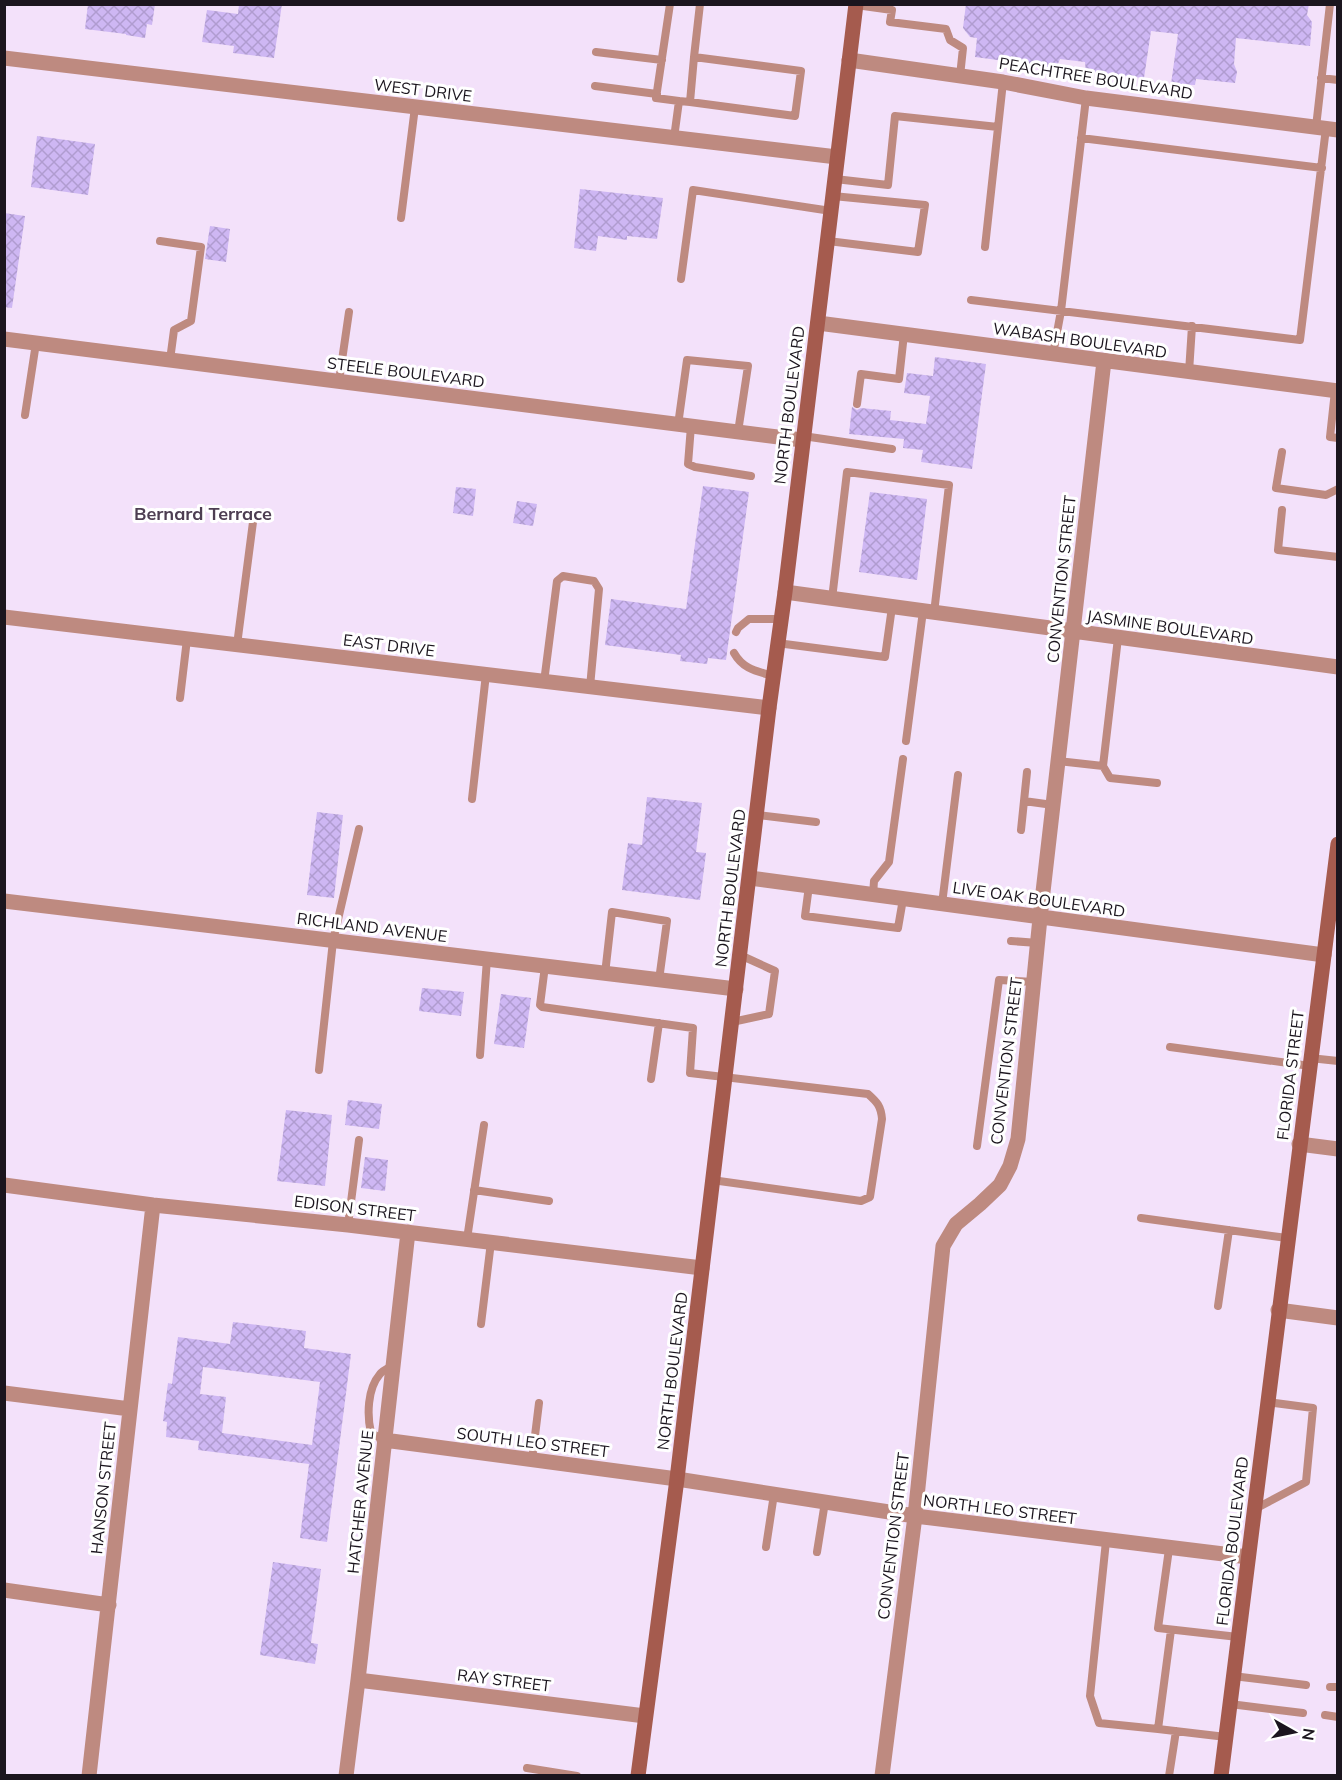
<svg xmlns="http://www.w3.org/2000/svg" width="1342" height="1780" viewBox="0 0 1342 1780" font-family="Mulish,sans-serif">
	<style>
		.building { fill: url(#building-cross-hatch); fill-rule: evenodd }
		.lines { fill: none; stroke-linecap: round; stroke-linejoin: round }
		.lane { stroke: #be8a80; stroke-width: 8 }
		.street { stroke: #be8a80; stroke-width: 15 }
		.secondary { stroke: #a55b4e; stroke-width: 15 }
		.labels { text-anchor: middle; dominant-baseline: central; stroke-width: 6; stroke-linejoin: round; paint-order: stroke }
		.street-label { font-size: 16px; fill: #1b151e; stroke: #fff }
		.neighbourhood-label { font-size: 18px; font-weight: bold; fill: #4d3e52; stroke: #fff }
	</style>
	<defs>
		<pattern id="building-cross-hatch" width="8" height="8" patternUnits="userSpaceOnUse" patternTransform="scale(1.5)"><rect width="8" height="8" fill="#ceb7f3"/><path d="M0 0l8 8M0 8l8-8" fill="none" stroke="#b09cd0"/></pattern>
	</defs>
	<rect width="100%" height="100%" fill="#f3e1fa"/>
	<!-- building -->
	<path class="building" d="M 88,4 L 155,4 L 152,25 L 147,24 L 145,38 L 126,35 L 126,34 L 85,29 Z
		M 239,4 L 282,4 L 274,58 L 233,53 L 234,46 L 202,42 L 207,10 L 238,14 Z
		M 966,4 L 1309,4 L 1307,15 L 1312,22 L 1310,46 L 1236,38 L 1234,64 L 1237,72 L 1235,83 L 1196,79 L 1195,85 L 1171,84 L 1178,34 L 1151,31 L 1144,78 L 1086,72 L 1085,62 L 1060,59 L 1056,68 L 975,57 L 977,38 L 970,37 L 963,28 Z
		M 37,136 L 95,144 L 88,195 L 31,187 Z
		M 580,189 L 663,198 L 657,239 L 627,236 L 627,240 L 598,236 L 596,251 L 574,248 Z
		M 4,213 L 25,216 L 12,308 L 4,307 Z
		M 210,226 L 230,229 L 226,262 L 205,259 Z
		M 935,357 L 986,364 L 972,469 L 921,462 L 923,450 L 903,448 L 904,439 L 849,434 L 852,407 L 857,410 L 861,408 L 891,411 L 890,420 L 926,424 L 930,396 L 904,393 L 907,373 L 933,376 Z
		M 703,486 L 749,492 L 726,660 L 708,658 L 707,664 L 680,661 L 681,655 L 605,645 L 611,599 L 686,609 Z
		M 456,487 L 476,489 L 473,516 L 453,513 Z
		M 870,492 L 927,499 L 917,580 L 859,572 Z
		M 517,501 L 537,504 L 533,526 L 513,523 Z
		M 647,797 L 702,803 L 696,852 L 706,853 L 700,900 L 622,890 L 628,843 L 642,845 Z
		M 317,812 L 343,815 L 334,898 L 307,895 Z
		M 422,988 L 464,992 L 461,1016 L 419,1011 Z
		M 501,994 L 531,998 L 524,1048 L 494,1044 Z
		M 348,1100 L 382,1104 L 379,1129 L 345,1125 Z
		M 286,1110 L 332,1115 L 325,1186 L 277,1181 Z
		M 365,1157 L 388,1160 L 385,1191 L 361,1188 Z
		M 233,1322 L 306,1331 L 304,1348 L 351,1354 L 327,1542 L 300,1538 L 309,1464 L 198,1450 L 199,1441 L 166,1437 L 167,1422 L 163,1421 L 168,1383 L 172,1384 L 178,1337 L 230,1344 ZM 203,1367 L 320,1382 L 312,1445 L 222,1433 L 226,1397 L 200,1394 Z
		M 273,1562 L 321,1569 L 311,1643 L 318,1644 L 315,1664 L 260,1655 Z"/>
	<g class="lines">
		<!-- lane -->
		<path class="lane" d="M 670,4 L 656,98 L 679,101
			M 856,5 L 892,10 L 890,22 L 946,29 L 950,40 L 963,48 L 960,76
			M 596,52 L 662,60
			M 694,57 L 700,4
			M 1321,78 L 1338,80
			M 595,86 L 657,94
			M 1316,127 L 1330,4
			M 674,138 L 679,101 L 690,102 L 795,116 L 801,71 L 694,57 L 690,102
			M 1081,138 L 1322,168
			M 835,179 L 888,185 L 895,116 L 998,127
			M 401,218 L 415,107
			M 160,241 L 201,247 L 191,321 L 174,330 L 170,360
			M 828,241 L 918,252 L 925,205 L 833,196
			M 985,247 L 1003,82
			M 681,279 L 693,190 L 831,211
			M 971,300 L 1300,340 L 1326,128
			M 1053,354 L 1061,311 L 1086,98
			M 1189,372 L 1192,326
			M 339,381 L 349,312
			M 1335,391 L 1330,437 L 1338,438
			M 857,404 L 861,374 L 899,379 L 904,334
			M 25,415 L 36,343
			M 678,425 L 687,360 L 748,366 L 738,432
			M 691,426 L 688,464 L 695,467 L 751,476
			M 803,436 L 892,449
			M 1282,452 L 1276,488 L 1326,495 L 1338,489
			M 1282,510 L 1278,550 L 1338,557
			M 832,599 L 847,472 L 949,485 L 934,613
			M 736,632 L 738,628 L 749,619 L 781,619
			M 777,643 L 885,657 L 892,607
			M 237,645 L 253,522
			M 734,653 C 743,669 756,671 773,676
			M 544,682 L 557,581 L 563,576 L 594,581 L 599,589 L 590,687
			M 180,698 L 187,639
			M 906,741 L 923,611
			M 1058,761 L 1103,766 L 1118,638
			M 1103,766 L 1110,778 L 1157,783
			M 472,799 L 486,674
			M 1024,801 L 1053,805
			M 757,815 L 816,822
			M 1021,830 L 1027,772
			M 809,886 L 805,916 L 898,928 L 903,899
			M 873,895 L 874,881 L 889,862 L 903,759
			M 942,904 L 958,775
			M 1011,941 L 1038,943
			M 545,966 L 540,1005 L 542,1007 L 693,1028 L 690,1073 L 868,1094 C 877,1102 881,1106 882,1119 L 870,1197 L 861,1201 L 712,1180
			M 605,974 L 612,912 L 667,921 L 659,980
			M 732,1022 L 769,1014 L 775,971 L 740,955
			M 1170,1047 L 1310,1066
			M 480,1055 L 487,959
			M 1310,1058 L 1338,1061
			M 319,1070 L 333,941 L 359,829
			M 651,1079 L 659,1023
			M 977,1146 L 999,980 L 1034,982
			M 474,1190 L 549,1201
			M 1141,1218 L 1287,1238
			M 348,1225 L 359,1140
			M 467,1239 L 484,1125
			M 1218,1306 L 1229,1230
			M 481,1324 L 491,1242
			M 384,1440 L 371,1433 C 367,1416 367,1389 380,1374 C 382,1371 388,1368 392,1366
			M 532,1460 L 539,1403
			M 1255,1509 L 1306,1482 L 1313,1408 L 1267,1402
			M 1106,1541 L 1090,1696 L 1099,1723 L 1158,1729
			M 766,1547 L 774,1494
			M 1169,1549 L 1158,1628 L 1238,1637
			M 817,1552 L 825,1502
			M 1171,1630 L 1158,1729 L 1226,1737
			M 1233,1676 L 1306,1685
			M 1330,1687 L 1338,1687
			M 1230,1704 L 1303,1713
			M 1325,1715 L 1338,1717
			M 527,1768 L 577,1776
			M 1169,1776 L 1176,1731"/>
		<!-- street -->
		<path class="street" d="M 4,58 L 837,157
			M 849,60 L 1003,82 L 1086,98 L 1338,130
			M 818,323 L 1338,391
			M 4,339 L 802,440
			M 785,592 L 1338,667
			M 4,617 L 769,708
			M 750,878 L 1324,955
			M 4,901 L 736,989
			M 1299,1144 L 1338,1149
			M 4,1185 L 153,1205 L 348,1225 L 702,1268
			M 1278,1310 L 1338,1318
			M 4,1393 L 130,1409
			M 384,1440 L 677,1479 L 915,1516 L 1248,1557
			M 4,1590 L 109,1605
			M 358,1680 L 645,1716
			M 89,1776 L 153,1205
			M 346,1776 L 358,1680 L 408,1232
			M 882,1776 L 915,1516 L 943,1246 L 956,1224 L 980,1204 L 1000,1185 L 1010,1166 L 1018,1139 L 1040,918 L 1104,361"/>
		<!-- secondary -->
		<path class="secondary" d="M 638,1776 L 677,1479 L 769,708 L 785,592 L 856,4
			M 1221,1776 L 1338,844"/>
	</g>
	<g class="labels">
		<!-- street labels -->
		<g class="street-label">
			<text transform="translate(1096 78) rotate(9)">PEACHTREE BOULEVARD</text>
			<text transform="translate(423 90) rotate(7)">WEST DRIVE</text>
			<text transform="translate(1080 340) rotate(8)">WABASH BOULEVARD</text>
			<text transform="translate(406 372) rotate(7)">STEELE BOULEVARD</text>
			<text transform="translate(789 405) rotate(-83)">NORTH BOULEVARD</text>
			<text transform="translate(1061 579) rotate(-84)">CONVENTION STREET</text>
			<text transform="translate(1170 627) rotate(8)">JASMINE BOULEVARD</text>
			<text transform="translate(389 645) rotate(7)">EAST DRIVE</text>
			<text transform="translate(730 888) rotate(-83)">NORTH BOULEVARD</text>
			<text transform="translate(1039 899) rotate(8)">LIVE OAK BOULEVARD</text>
			<text transform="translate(372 927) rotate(7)">RICHLAND AVENUE</text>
			<text transform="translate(1006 1061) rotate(-83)">CONVENTION STREET</text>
			<text transform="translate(1290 1075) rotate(-83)">FLORIDA STREET</text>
			<text transform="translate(355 1208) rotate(7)">EDISON STREET</text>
			<text transform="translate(672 1371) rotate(-83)">NORTH BOULEVARD</text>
			<text transform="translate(533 1442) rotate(7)">SOUTH LEO STREET</text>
			<text transform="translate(103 1488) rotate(-84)">HANSON STREET</text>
			<text transform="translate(360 1502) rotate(-84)">HATCHER AVENUE</text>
			<text transform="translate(1000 1509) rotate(7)">NORTH LEO STREET</text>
			<text transform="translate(893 1536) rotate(-83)">CONVENTION STREET</text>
			<text transform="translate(1232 1541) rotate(-83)">FLORIDA BOULEVARD</text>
			<text transform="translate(504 1680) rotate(7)">RAY STREET</text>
		</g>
		<!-- neighbourhood labels -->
		<g class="neighbourhood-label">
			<text x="203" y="513">Bernard Terrace</text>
		</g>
	</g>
	<!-- border -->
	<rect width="1342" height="1780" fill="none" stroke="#1b151e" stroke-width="12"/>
	<!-- north arrow -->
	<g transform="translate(1294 1732) rotate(99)" stroke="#ffffff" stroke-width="4.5" paint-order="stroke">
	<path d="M0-4.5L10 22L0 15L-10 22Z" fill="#1b151e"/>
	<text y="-9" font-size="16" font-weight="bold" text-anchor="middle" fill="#1b151e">N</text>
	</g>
</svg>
